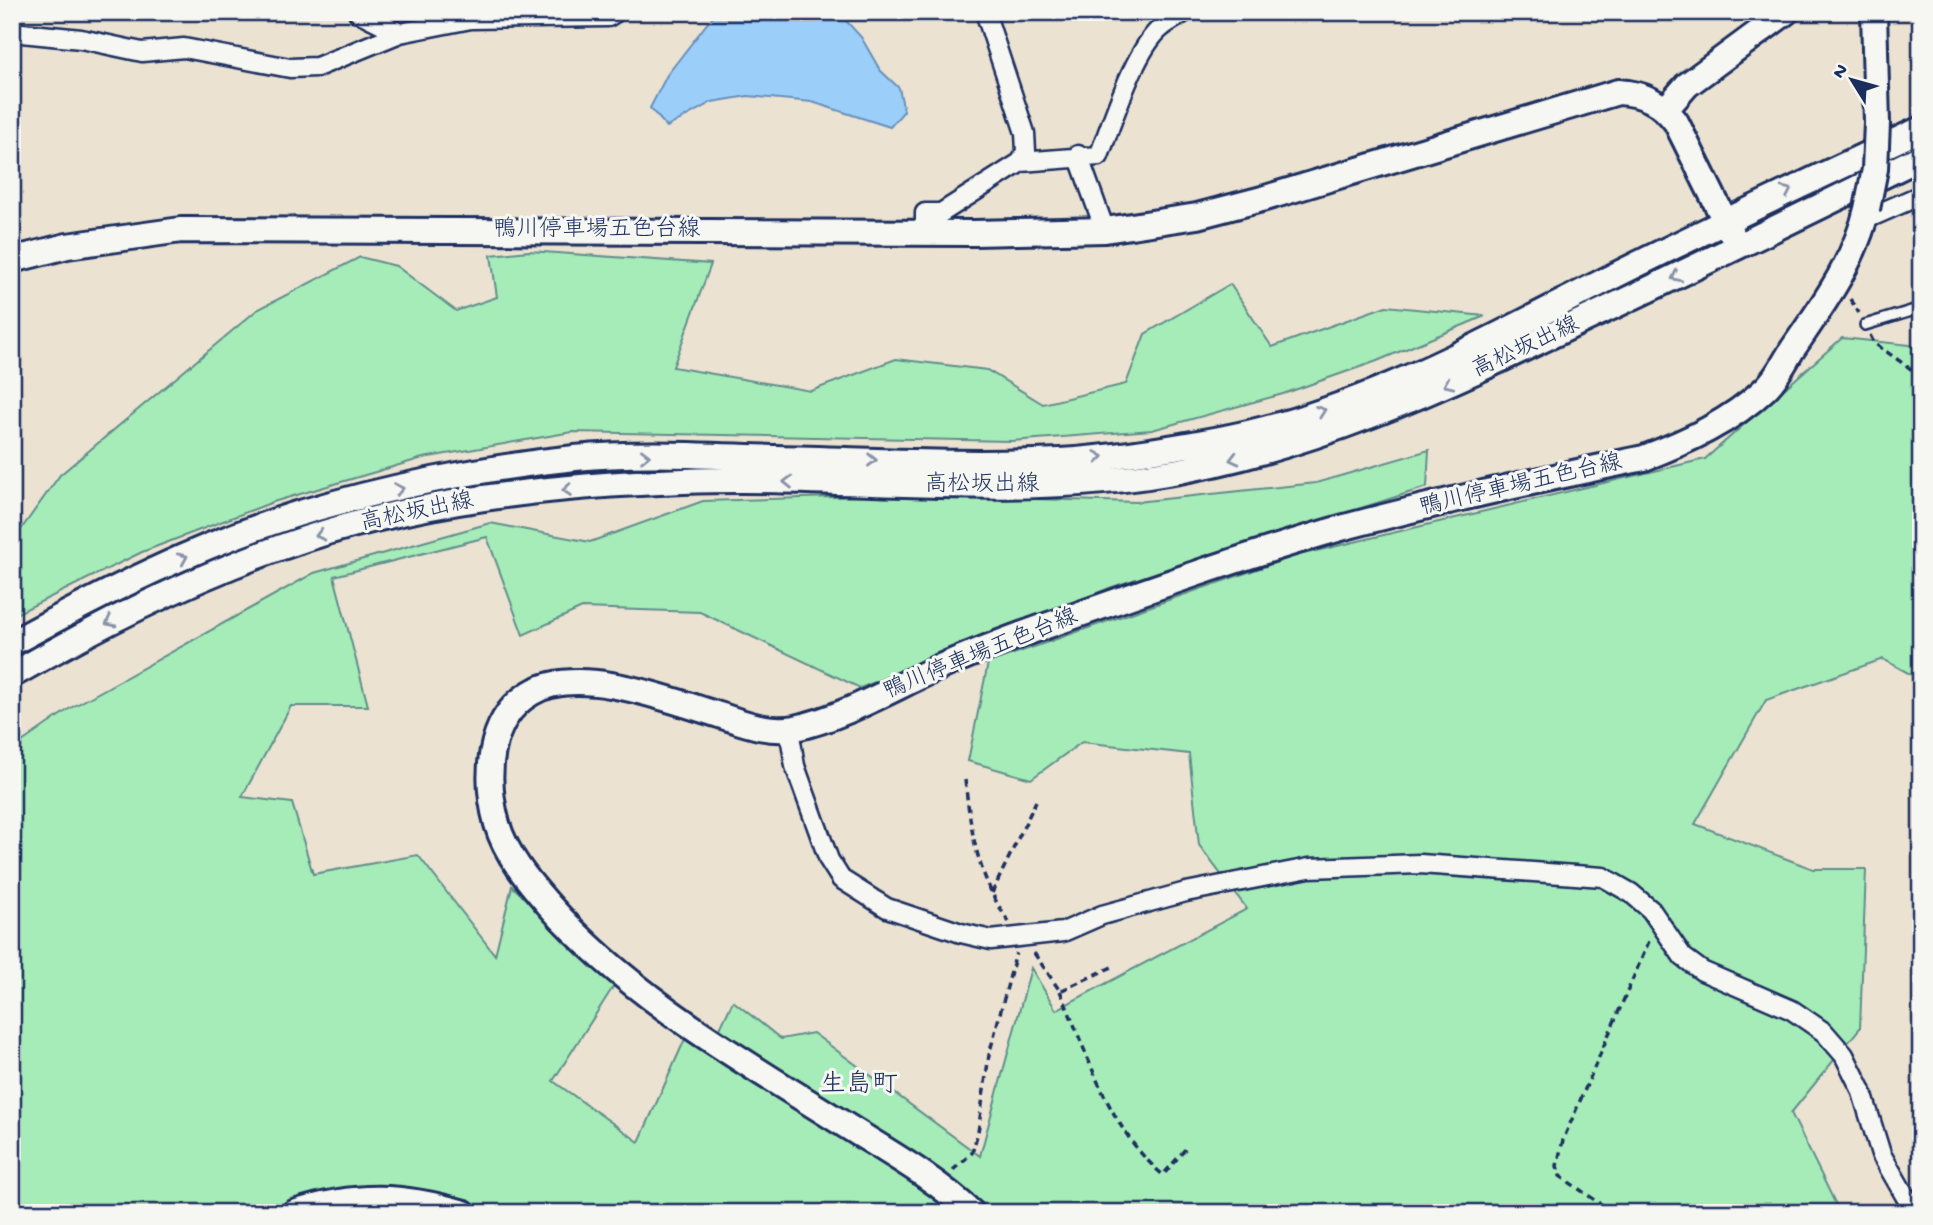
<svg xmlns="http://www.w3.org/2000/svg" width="1933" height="1225" viewBox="0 0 1933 1225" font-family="'Gochi Hand','Klee One',sans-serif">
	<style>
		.green { fill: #a6ecb8; stroke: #608e8b; stroke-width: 2 }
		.water { fill: #9bcff9; stroke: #688fbb; stroke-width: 2 }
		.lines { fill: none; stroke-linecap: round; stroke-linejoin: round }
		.lane-casing { stroke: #1b2f5e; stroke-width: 14 }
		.street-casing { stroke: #1b2f5e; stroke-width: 23 }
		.secondary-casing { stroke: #1b2f5e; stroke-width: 30 }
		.path { stroke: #1b2f5e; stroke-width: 3.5; stroke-dasharray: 7 5; stroke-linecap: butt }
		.lane { stroke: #f6f6f2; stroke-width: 9 }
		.street { stroke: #f6f6f2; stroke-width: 18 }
		.secondary { stroke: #f6f6f2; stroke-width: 24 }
		.secondary-bridge-casing { stroke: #1b2f5e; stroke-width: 30; stroke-linecap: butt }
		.secondary-bridge { stroke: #f6f6f2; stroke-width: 24 }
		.oneway { stroke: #8892a8 }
		.labels { text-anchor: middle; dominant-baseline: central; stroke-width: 6; stroke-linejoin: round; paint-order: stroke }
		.street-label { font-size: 23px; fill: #1b2f5e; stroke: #f6f6f2 }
		.quarter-label { font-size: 26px; fill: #1b2f5e; stroke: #f6f6f2 }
	</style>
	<rect width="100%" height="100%" fill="#ebe2d2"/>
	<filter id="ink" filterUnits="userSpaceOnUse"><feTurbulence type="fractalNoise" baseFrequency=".0143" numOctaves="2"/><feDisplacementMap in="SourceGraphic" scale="14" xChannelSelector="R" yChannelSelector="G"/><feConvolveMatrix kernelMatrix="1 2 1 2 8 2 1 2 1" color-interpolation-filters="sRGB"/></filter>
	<g filter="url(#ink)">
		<!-- green -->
		<path class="green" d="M 529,251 L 711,264 L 673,367 L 811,391 L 896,359 L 987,370 L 1043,404 L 1126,384 L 1145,334 L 1230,284 L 1272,347 L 1386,306 L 1485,316 L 1377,361 L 1283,394 L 1152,430 L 1011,441 L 572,432 L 423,458 L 273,502 L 142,552 L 12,616 L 12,542 L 60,475 L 257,310 L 360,257 L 396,266 L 456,311 L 497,297 L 491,255 Z
			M 1842,338 L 1910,345 L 1921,351 L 1921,680 L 1883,659 L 1766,700 L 1695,824 L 1813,869 L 1866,869 L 1860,1028 L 1791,1113 L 1840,1213 L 12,1213 L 12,749 L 69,709 L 314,573 L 490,523 L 590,542 L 703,501 L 900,495 L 1136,502 L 1316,483 L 1429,450 L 1427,487 L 1112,587 L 860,688 L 700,612 L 582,608 L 523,635 L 487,537 L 334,576 L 368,706 L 291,706 L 242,797 L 292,803 L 313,874 L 418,855 L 495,955 L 512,886 L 615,984 L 553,1081 L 639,1142 L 685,1039 L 709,1052 L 733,1001 L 781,1039 L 813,1033 L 980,1156 L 1031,968 L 1056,1010 L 1247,909 L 1199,845 L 1189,754 L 1082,742 L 1031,779 L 968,761 L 988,663 L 1295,556 L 1705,459 Z"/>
		<!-- water -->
		<path class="water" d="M 716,12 L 838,12 L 861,37 L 880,70 L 899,88 L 904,111 L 890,127 L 812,102 L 748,96 L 712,102 L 667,127 L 650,108 L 667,75 Z"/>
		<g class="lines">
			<!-- lane casing -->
			<g class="lane-casing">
				<path id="lane" d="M 1865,325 L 1921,308"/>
			</g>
			<!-- street casing -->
			<g class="street-casing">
				<path id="street" d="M 358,12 L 400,33
					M 12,32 L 81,39 L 142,52 L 184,48 L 290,68 L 317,67 L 400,33 L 471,19 L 608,17 L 616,12
					M 1078,155 L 1105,230
					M 1021,162 L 1099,156 C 1112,123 1135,48 1162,27 C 1169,21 1178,17 1185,12
					M 1864,220 L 1921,195
					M 925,233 L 925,213 L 941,213 L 1021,162 L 1026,151 L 1025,133 L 985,12
					M 789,729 L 795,766 L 829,860 L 841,879 L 887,908 L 961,933 L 991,940 L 1063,932 L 1102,915 L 1186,892 L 1309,868 L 1420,864 L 1603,877 L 1631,893 L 1651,910 L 1683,957 L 1702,971 L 1792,1010 L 1824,1032 L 1844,1055 L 1861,1089 L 1881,1154 L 1915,1213"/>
			</g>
			<!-- secondary casing -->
			<g class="secondary-casing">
				<path id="secondary" d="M 1874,12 L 1877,123
					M 1666,109 L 1687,85 L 1786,12
					M 12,260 L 67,246 L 181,230 L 974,233 L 1105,230 L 1197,216 L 1262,199 L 1618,92 C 1643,93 1661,102 1676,122 L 1733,237
					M 12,643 C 103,593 198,545 297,514 C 382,488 486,467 575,458 C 641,451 710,456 777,458 C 871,460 966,466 1060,461 C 1113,458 1167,449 1220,439 C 1355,414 1480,344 1602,282 C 1707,229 1814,179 1921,129
					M 12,675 C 104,622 204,572 305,539 C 423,500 560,485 684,481 C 838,475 994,498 1148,476 C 1304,454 1444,387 1584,320 C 1697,267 1809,212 1921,157
					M 294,1213 C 356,1193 402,1195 464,1213
					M 972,1213 C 935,1178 888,1152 845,1125 C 742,1060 630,997 549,905 C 529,882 506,855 497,824 C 485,780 486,719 531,693 C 578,664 670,700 719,715 C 744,723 768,733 795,728 C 841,718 886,692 929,672 C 964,656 1001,642 1037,629 C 1138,594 1239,557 1341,528 C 1441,501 1543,479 1644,458 C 1688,441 1730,422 1765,389 C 1776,379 1784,363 1792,350 C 1822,306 1855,261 1867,209"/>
			</g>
			<!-- path -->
			<path class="path" d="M 1850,299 L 1859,313
				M 1870,335 L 1874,343 L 1921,376
				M 965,780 C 971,833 978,878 1009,922
				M 992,893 L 1036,801
				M 1034,953 L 1060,991 L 1114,966
				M 1060,991 C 1088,1054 1108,1129 1163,1175 L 1187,1147
				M 953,1170 L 972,1153 L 978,1132 L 989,1055 L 1016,953
				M 1614,1213 L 1560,1176 L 1557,1166 L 1563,1140 L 1650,939"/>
			<!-- lane -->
			<use href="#lane" class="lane"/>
			<!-- street -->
			<use href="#street" class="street"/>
			<!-- secondary -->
			<use href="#secondary" class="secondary"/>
			<!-- secondary-bridge casing -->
			<g class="secondary-bridge-casing">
				<path id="secondary-bridge" d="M 1867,209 L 1875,169 L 1877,123"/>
			</g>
			<!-- secondary-bridge -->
			<use href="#secondary-bridge" class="secondary-bridge"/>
		</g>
		<!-- one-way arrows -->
		<defs><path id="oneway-chevron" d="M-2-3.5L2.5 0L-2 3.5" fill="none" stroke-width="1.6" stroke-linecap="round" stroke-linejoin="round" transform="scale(1.75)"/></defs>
		<g class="oneway">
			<use href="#oneway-chevron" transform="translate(1787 191) rotate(-25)"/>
			<use href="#oneway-chevron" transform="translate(1676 277) rotate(154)"/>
			<use href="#oneway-chevron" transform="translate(1448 384) rotate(156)"/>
			<use href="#oneway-chevron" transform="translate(1321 411) rotate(-20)"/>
			<use href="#oneway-chevron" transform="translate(645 456) rotate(-1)"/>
			<use href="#oneway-chevron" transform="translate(1099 457) rotate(-7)"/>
			<use href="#oneway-chevron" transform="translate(1234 459) rotate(166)"/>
			<use href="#oneway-chevron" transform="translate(872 460) rotate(1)"/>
			<use href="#oneway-chevron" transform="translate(788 482) rotate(-179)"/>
			<use href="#oneway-chevron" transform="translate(399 489) rotate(-11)"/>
			<use href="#oneway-chevron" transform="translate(567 490) rotate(175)"/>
			<use href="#oneway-chevron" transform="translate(320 535) rotate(166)"/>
			<use href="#oneway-chevron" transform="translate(183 558) rotate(-24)"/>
			<use href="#oneway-chevron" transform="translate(110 622) rotate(153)"/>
		</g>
	</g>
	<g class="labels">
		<!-- street labels -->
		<g class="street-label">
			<text x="597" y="230">鴨川停車場五色台線</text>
			<text transform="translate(1526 348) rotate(-25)">高松坂出線</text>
			<text x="982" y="485">高松坂出線</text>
			<text transform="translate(1521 486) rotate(-13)">鴨川停車場五色台線</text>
			<text transform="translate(417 513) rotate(-12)">高松坂出線</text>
			<text transform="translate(981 655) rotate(-22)">鴨川停車場五色台線</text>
		</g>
		<!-- quarter labels -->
		<g class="quarter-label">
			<text x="859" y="1086">生島町</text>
		</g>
	</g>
	<!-- margin -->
	<rect width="1933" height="1225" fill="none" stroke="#f6f6f2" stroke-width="42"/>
	<rect x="21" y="21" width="1891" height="1183" fill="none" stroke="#1b2f5e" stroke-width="2.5" filter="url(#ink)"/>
	<!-- north arrow -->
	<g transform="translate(1852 80) rotate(307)" stroke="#f6f6f2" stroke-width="5" paint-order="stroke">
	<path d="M0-5L12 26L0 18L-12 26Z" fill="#1b2f5e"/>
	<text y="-10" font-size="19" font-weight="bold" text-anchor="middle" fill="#1b2f5e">N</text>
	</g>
</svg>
